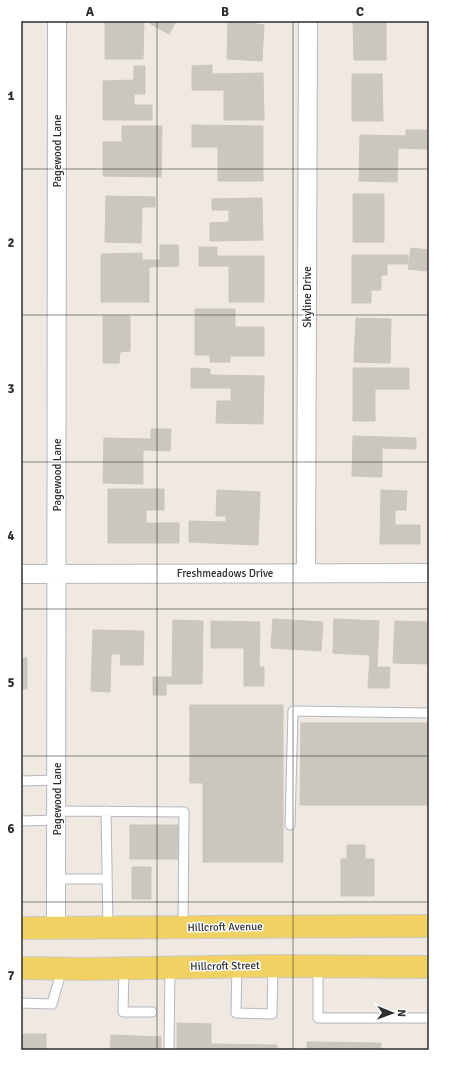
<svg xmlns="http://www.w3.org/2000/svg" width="450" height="1071" viewBox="0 0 450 1071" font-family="Signika,sans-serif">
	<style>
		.building { fill: #cbc7bf; stroke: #cbc5ba }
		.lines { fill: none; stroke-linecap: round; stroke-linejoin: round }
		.lane-casing { stroke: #b4b7c1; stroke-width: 11 }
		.street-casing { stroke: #b4b7c1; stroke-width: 20 }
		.primary-casing { stroke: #c9c9c9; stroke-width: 24 }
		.lane { stroke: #fff; stroke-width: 9 }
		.street { stroke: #fff; stroke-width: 18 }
		.primary { stroke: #f2d163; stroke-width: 22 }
		.grid { fill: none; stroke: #2e2e2e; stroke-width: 1; stroke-opacity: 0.55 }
		.labels { text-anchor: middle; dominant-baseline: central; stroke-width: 3; stroke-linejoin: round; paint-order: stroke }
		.street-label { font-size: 11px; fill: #2e2e2e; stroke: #fff }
		.neatline { fill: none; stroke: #2e2e2e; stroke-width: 1.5 }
		.grid-label { font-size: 13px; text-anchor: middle; font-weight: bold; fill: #2e2e2e }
	</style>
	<rect width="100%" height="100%" fill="#efe9e1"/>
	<!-- building -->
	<path class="building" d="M 105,21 L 144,21 L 143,59 L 105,59 Z
		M 150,21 L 176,21 L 169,34 L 149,23 Z
		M 228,21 L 256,21 L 256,24 L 264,25 L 262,61 L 227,59 Z
		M 353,21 L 386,21 L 386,60 L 354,60 Z
		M 212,65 L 212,74 L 263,73 L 264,120 L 224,120 L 224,90 L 192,90 L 192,66 Z
		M 134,66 L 145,66 L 145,94 L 134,94 L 134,105 L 152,105 L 152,120 L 103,120 L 103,81 L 134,80 Z
		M 352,74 L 382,74 L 383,121 L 352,121 Z
		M 192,125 L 263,126 L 263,181 L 218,181 L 218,147 L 192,147 Z
		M 122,126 L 162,126 L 161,177 L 103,176 L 103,142 L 122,142 Z
		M 406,130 L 427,130 L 427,149 L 398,148 L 397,182 L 359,181 L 360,135 L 406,136 Z
		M 353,194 L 384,194 L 384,242 L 353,242 Z
		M 106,196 L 155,197 L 155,207 L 142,207 L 141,243 L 105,242 Z
		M 262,198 L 263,240 L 210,241 L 210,223 L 229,222 L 229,210 L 212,210 L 212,199 Z
		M 160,245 L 178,245 L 179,266 L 149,267 L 149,302 L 101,302 L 101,254 L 142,253 L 142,260 L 160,260 Z
		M 199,247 L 217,247 L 217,256 L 264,256 L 264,302 L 229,302 L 229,266 L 199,266 Z
		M 411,248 L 429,250 L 427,271 L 408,269 Z
		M 352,255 L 408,255 L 408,264 L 387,264 L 387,275 L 381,275 L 381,290 L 371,290 L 371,303 L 352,303 Z
		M 195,309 L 235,309 L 235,327 L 264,327 L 264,356 L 230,356 L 230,362 L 210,362 L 210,355 L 195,355 Z
		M 103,316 L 130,316 L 130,351 L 120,352 L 119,363 L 103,363 Z
		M 356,318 L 391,319 L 390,363 L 354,362 Z
		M 191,368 L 210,369 L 210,375 L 264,376 L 263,424 L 216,423 L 217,401 L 231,401 L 231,388 L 191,388 Z
		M 353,368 L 409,368 L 409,389 L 375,389 L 375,421 L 353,421 Z
		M 151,429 L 171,429 L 170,451 L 143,450 L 143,484 L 103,483 L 104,438 L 151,439 Z
		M 353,436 L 416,438 L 416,449 L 382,448 L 382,477 L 352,476 Z
		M 108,489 L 164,489 L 164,510 L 146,510 L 146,523 L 179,523 L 179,543 L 108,543 Z
		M 217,490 L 260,492 L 258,545 L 189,542 L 189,521 L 226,522 L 226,516 L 216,516 Z
		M 381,490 L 407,491 L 406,510 L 395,510 L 395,525 L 420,525 L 420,544 L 380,544 Z
		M 273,619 L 323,622 L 321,651 L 271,648 Z
		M 334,619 L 379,621 L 377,667 L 390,667 L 389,688 L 368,688 L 370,655 L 333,653 Z
		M 173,620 L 203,621 L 202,684 L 166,684 L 166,695 L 153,695 L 153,677 L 172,677 Z
		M 211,621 L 260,622 L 259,667 L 264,667 L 264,686 L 244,686 L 244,648 L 211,648 Z
		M 395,621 L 429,622 L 429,664 L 393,663 Z
		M 93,630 L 144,631 L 143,665 L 120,665 L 121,654 L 111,654 L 110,692 L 91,691 Z
		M 21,632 L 21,658 L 27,658 L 27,689 L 21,689 Z
		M 190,705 L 283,705 L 283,862 L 203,862 L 203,783 L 190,783 Z
		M 301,723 L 429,723 L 429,805 L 300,805 Z
		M 130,825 L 178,825 L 178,859 L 130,859 Z
		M 347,845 L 365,845 L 365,859 L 374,859 L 374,896 L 341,896 L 341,859 L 347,859 Z
		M 132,867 L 151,867 L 151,899 L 132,899 Z
		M 177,1023 L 211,1024 L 211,1044 L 277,1045 L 277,1049 L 294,1049 L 294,1050 L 177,1050 Z
		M 21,1034 L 46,1034 L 46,1050 L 21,1050 Z
		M 111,1035 L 161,1037 L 161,1050 L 110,1050 Z
		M 307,1042 L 381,1043 L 381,1050 L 307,1050 Z"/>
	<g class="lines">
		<!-- lane casing -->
		<g class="lane-casing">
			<path id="lane" d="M 21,781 L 57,780
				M 57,811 L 184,812 L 183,928
				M 106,811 L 108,928
				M 21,821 L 57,820
				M 290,825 L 293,711 L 429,713
				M 56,879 L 107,879
				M 237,966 L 236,1013 L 272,1014 L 273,966
				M 318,966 L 318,1018 L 429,1018
				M 124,968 L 123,1012 L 152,1012
				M 21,1003 L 52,1004 L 62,969
				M 169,1050 L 170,967"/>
		</g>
		<!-- street casing -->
		<g class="street-casing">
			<path id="street" d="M 306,573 L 308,21
				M 21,574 L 429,573
				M 56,929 L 57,21"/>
		</g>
		<!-- primary casing -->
		<g class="primary-casing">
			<path id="primary" d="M 21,928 L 429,926
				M 21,968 L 87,969 L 273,966 L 429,967"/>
		</g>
		<!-- lane -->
		<use href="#lane" class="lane"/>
		<!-- street -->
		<use href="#street" class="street"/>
		<!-- primary -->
		<use href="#primary" class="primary"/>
	</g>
	<!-- grid -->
	<path class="grid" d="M 157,21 L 157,1050M 293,21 L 293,1050M 21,169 L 429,169M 21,315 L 429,315M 21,462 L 429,462M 21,609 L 429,609M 21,756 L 429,756M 21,902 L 429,902"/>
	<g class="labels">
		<!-- street labels -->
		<g class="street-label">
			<text transform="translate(57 151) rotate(-90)">Pagewood Lane</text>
			<text transform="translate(307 297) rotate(-90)">Skyline Drive</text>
			<text transform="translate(57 475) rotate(-90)">Pagewood Lane</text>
			<text x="225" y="573">Freshmeadows Drive</text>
			<text transform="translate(57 799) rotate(-90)">Pagewood Lane</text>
			<text transform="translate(225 927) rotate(-1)">Hillcroft Avenue</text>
			<text transform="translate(225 966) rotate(-1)">Hillcroft Street</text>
		</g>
	</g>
	<!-- border -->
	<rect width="450" height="1071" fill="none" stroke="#ffffff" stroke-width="44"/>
	<!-- north arrow -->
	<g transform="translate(392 1013) rotate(91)" stroke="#ffffff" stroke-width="3" paint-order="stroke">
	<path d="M0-3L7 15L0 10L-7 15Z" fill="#2e2e2e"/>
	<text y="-6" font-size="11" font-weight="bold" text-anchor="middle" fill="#2e2e2e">N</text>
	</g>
	<rect x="22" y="22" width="406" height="1027" class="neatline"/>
	<g class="grid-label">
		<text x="90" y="16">A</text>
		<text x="225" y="16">B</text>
		<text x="360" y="16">C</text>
		<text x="11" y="100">1</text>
		<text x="11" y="247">2</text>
		<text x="11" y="393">3</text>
		<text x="11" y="540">4</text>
		<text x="11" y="687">5</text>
		<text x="11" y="833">6</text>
		<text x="11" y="980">7</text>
	</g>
</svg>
